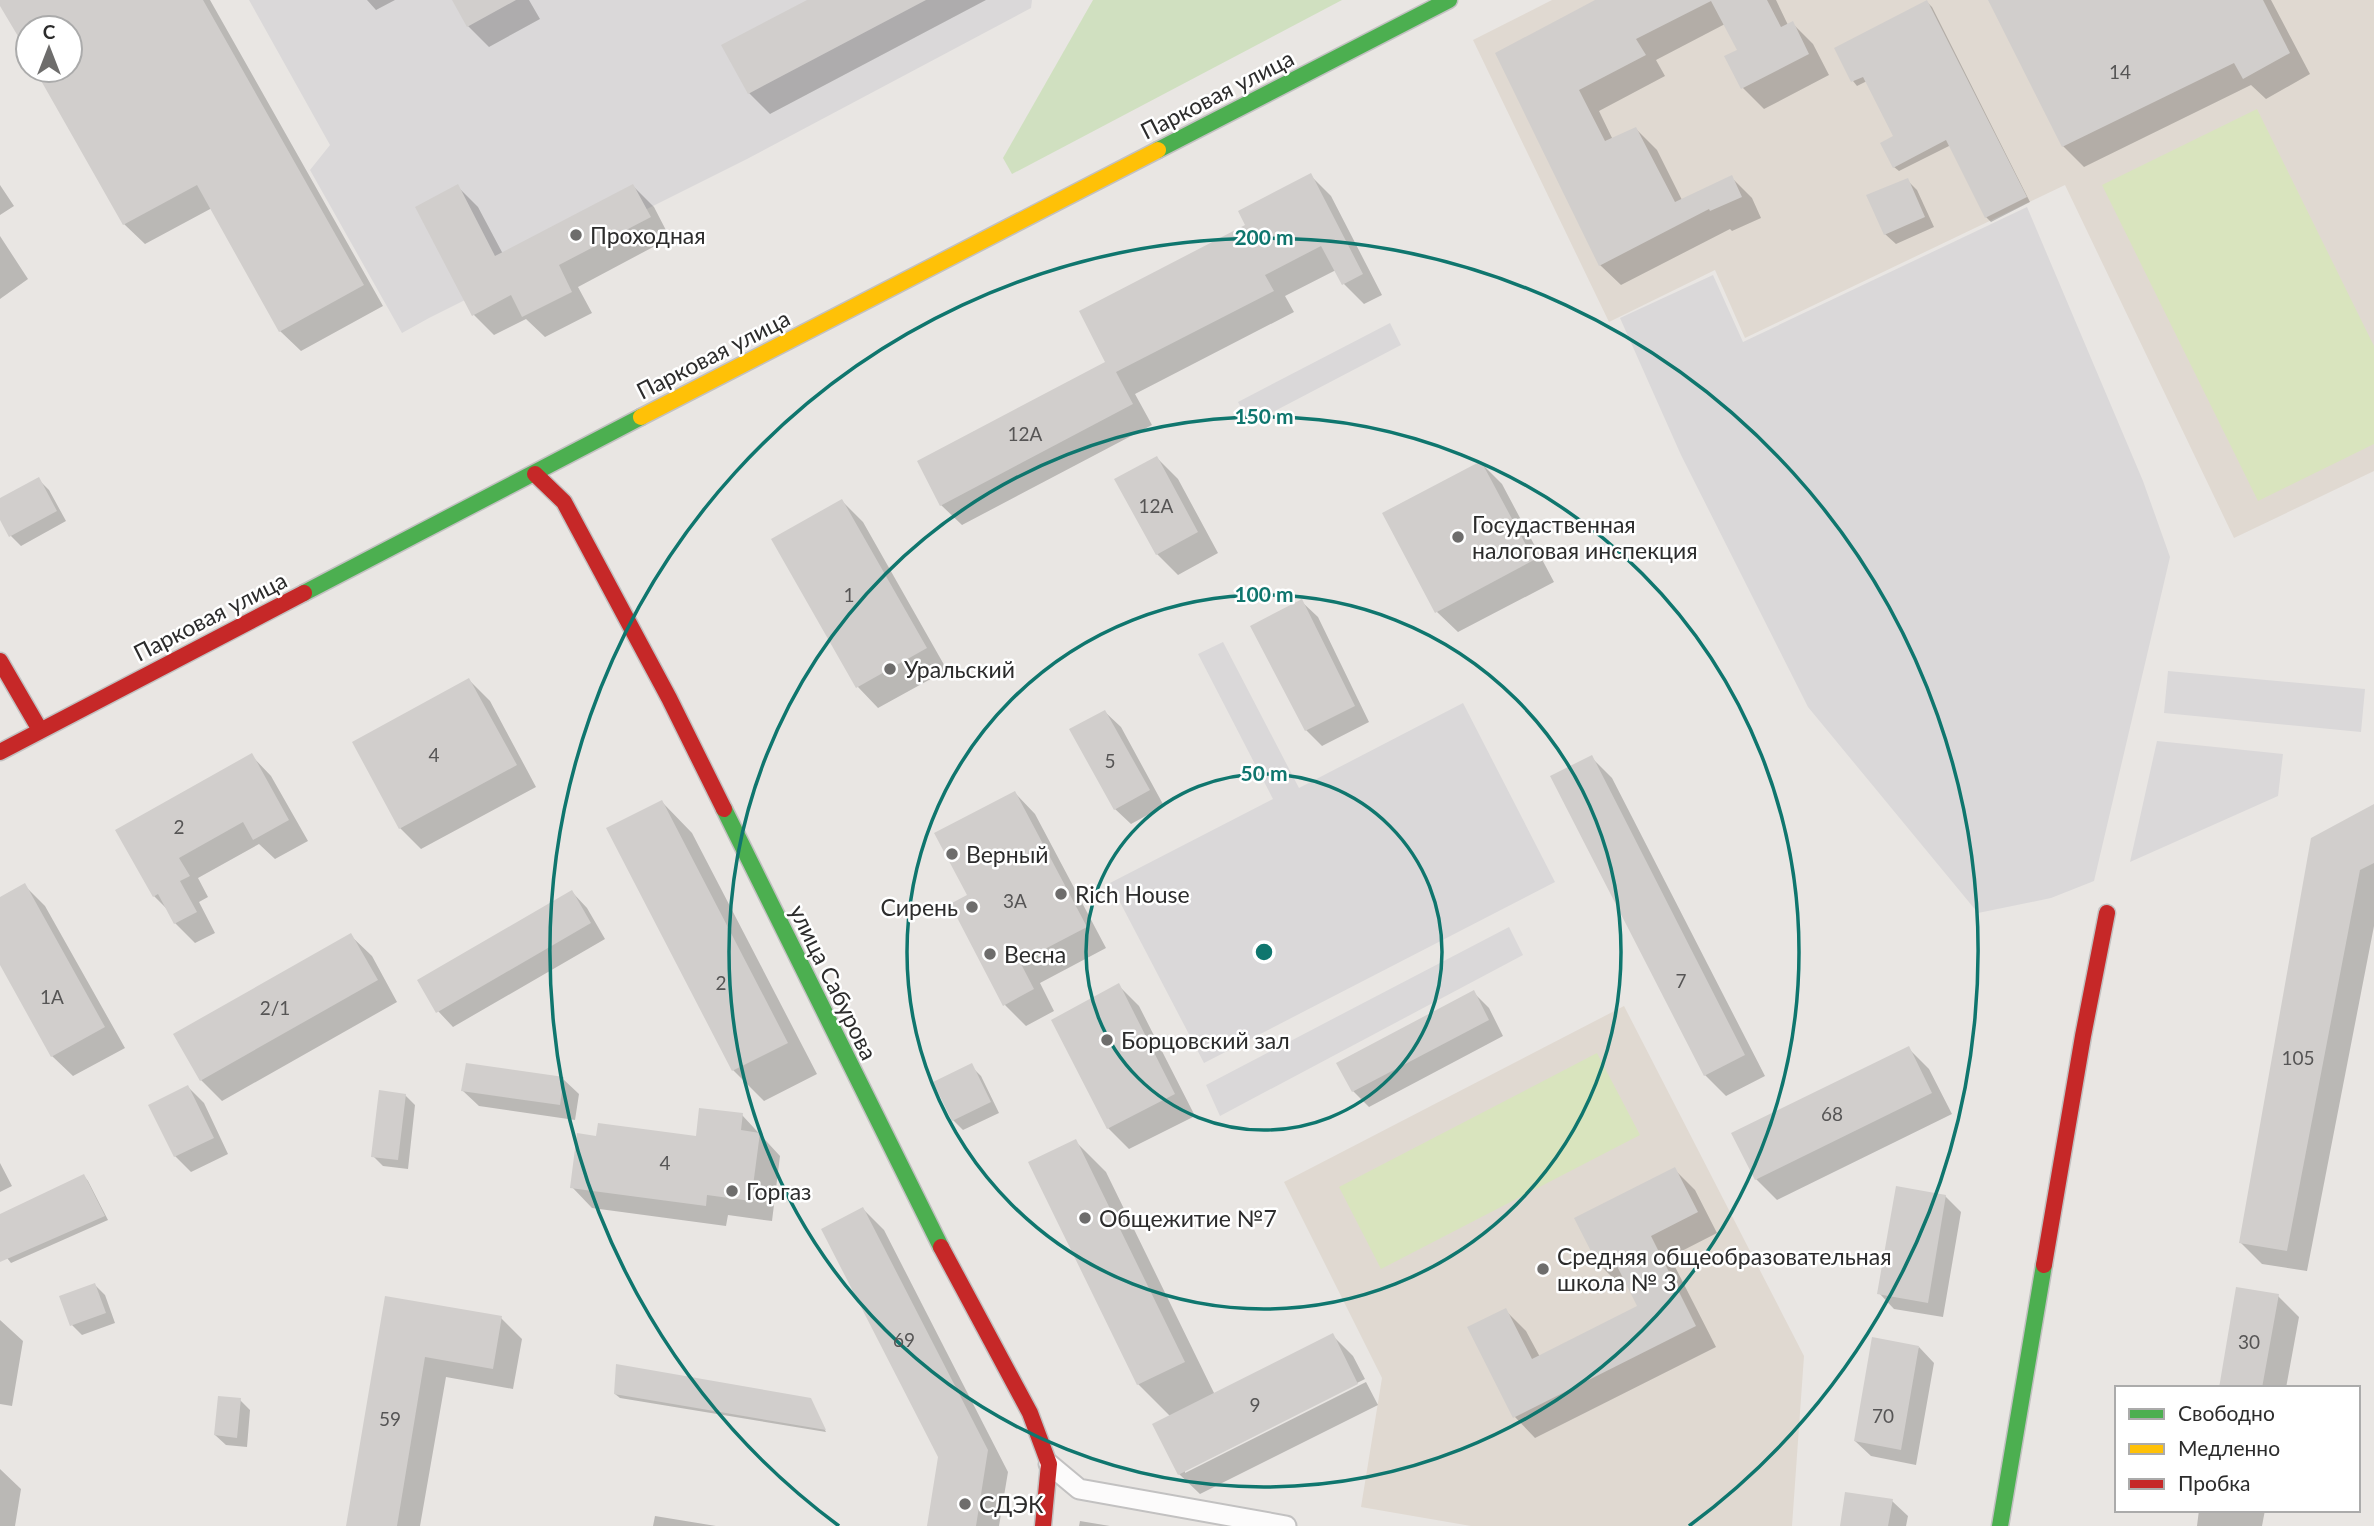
<svg xmlns="http://www.w3.org/2000/svg" width="2374" height="1526" viewBox="0 0 2374 1526" font-family="Lato,sans-serif">
	<style>
		.industrial { fill: #dad8d9 }
		.education { fill: #e0d9d1 }
		.green { fill: #d0e0c0 }
		.pitch { fill: #d9e4be }
		.shadow { fill: #0003 }
		.building { fill: #d1cecc }
		.lines { fill: none; stroke-linecap: round; stroke-linejoin: round }
		.street-casing { stroke: #c2c1c1; stroke-width: 23 }
		.fast-casing { stroke: #c2c1c1; stroke-width: 19 }
		.slow-casing { stroke: #c2c1c1; stroke-width: 19 }
		.jam-casing { stroke: #c2c1c1; stroke-width: 19 }
		.street { stroke: #fcfbfb; stroke-width: 19 }
		.fast { stroke: #4caf50; stroke-width: 16 }
		.slow { stroke: #ffc107; stroke-width: 16 }
		.jam { stroke: #c62828; stroke-width: 16 }
		.ring { fill: none; stroke: #0f766e; stroke-width: 3.5 }
		.poi-dot { fill: #6e6d6c; stroke: #fff; stroke-width: 2.5 }
		.labels { text-anchor: middle; dominant-baseline: central; stroke-width: 5; stroke-linejoin: round; paint-order: stroke }
		.number-label { font-size: 19px; fill: #565555 }
		.street-label { font-size: 23px; fill: #2c2c2c; stroke: #fff }
		.poi-label { font-size: 23px; fill: #2c2c2c; stroke: #fff; text-anchor: start }
		.centre { fill: #0f766e; stroke: #fff; stroke-width: 3.5 }
		.ring-label { font-size: 21px; text-anchor: middle; font-weight: bold; fill: #0f766e; stroke: #fff; stroke-width: 5; stroke-linejoin: round; paint-order: stroke }
	</style>
	<rect width="100%" height="100%" fill="#e9e6e3"/>
	<!-- industrial -->
	<path class="industrial" d="M 249,0 L 1032,0 L 1031,8 L 747,159 L 429,318 L 402,333 L 310,170 L 330,145 Z
		M 2027,207 L 2143,481 L 2170,557 L 2094,881 L 2051,898 L 1978,913 L 1808,707 L 1681,455 L 1620,318 L 1713,275 L 1743,342 Z
		M 1390,323 L 1401,345 L 1250,424 L 1238,402 Z
		M 1223,642 L 1299,788 L 1463,703 L 1555,882 L 1204,1063 L 1110,883 L 1273,799 L 1198,654 Z
		M 2168,671 L 2365,689 L 2361,732 L 2164,713 Z
		M 2157,741 L 2283,754 L 2278,796 L 2130,862 Z
		M 1509,927 L 1523,955 L 1220,1116 L 1206,1085 Z"/>
	<!-- education -->
	<path class="education" d="M 1552,0 L 2374,0 L 2374,471 L 2234,538 L 2065,185 L 1745,338 L 1715,270 L 1609,322 L 1473,40 Z
		M 1624,1006 L 1804,1356 L 1792,1526 L 1471,1526 L 1361,1507 L 1382,1378 L 1284,1182 Z"/>
	<!-- green -->
	<path class="green" d="M 1093,0 L 1342,0 L 1012,174 L 1003,158 Z"/>
	<!-- pitch -->
	<path class="pitch" d="M 2257,109 L 2374,346 L 2374,444 L 2258,501 L 2102,185 Z
		M 1597,1053 L 1640,1135 L 1381,1269 L 1339,1187 Z"/>
	<!-- shadow -->
	<path class="shadow" d="M 0,0 L 210,0 L 383,306 L 301,351 L 280,331 L 212,208 L 145,244 L 124,224 L 38,70 L 70,70 L 70,28 L 28,28 L 28,53 Z
		M 367,0 L 395,0 L 376,10 Z
		M 454,0 L 529,0 L 540,19 L 489,47 L 468,26 Z
		M 811,0 L 986,0 L 770,114 L 749,93 L 724,46 Z
		M 1599,0 L 1776,0 L 1788,25 L 1792,23 L 1813,44 L 1829,75 L 1764,109 L 1743,88 L 1740,50 L 1725,24 L 1656,60 L 1665,76 L 1599,111 L 1613,140 L 1636,129 L 1657,150 L 1682,200 L 1731,177 L 1752,198 L 1761,218 L 1732,231 L 1730,229 L 1621,285 L 1600,265 L 1497,53 Z
		M 1990,0 L 2271,0 L 2310,74 L 2266,99 L 2251,85 L 2084,167 L 2063,146 Z
		M 1927,2 L 1932,7 L 2030,202 L 1991,222 L 1986,217 L 1951,145 L 1899,171 L 1894,167 L 1895,137 L 1867,81 L 1857,86 L 1853,81 Z
		M 1310,175 L 1331,196 L 1382,295 L 1364,304 L 1343,283 L 1336,270 L 1285,296 L 1294,312 L 1135,394 L 1152,425 L 962,525 L 941,505 L 1108,363 L 1248,226 Z
		M 1907,180 L 1917,190 L 1934,227 L 1896,244 L 1885,234 Z
		M 0,185 L 14,206 L 0,215 Z
		M 457,186 L 478,207 L 503,254 L 633,186 L 654,207 L 670,238 L 578,287 L 592,313 L 545,337 L 526,319 L 494,335 L 473,314 Z
		M 0,236 L 28,279 L 0,299 Z
		M 1157,458 L 1178,479 L 1218,553 L 1178,575 L 1157,554 Z
		M 1481,463 L 1502,484 L 1554,582 L 1458,632 L 1437,612 Z
		M 39,480 L 49,490 L 66,521 L 21,546 L 11,536 L 0,516 L 0,500 Z
		M 842,501 L 863,522 L 947,670 L 878,708 L 858,687 L 774,540 Z
		M 1302,602 L 1318,617 L 1369,722 L 1322,746 L 1306,730 Z
		M 469,680 L 490,701 L 536,787 L 421,849 L 400,828 Z
		M 1105,712 L 1121,727 L 1164,806 L 1131,824 L 1115,809 Z
		M 251,755 L 271,776 L 308,841 L 275,859 L 259,844 L 198,878 L 208,897 L 199,902 L 215,933 L 195,943 L 175,923 L 168,910 L 154,896 L 117,831 Z
		M 1591,757 L 1612,778 L 1765,1076 L 1726,1096 L 1705,1075 Z
		M 1015,793 L 1035,814 L 1106,948 L 1040,983 L 1054,1011 L 1026,1026 L 1005,1005 L 969,896 Z
		M 662,802 L 692,833 L 817,1074 L 764,1101 L 733,1070 L 609,829 Z
		M 2374,806 L 2374,926 L 2307,1271 L 2262,1264 L 2241,1243 Z
		M 24,885 L 45,906 L 125,1048 L 73,1076 L 52,1056 L 0,961 L 0,899 Z
		M 572,892 L 587,908 L 605,939 L 453,1027 L 438,1011 Z
		M 351,936 L 372,956 L 397,1002 L 222,1101 L 201,1080 Z
		M 1118,985 L 1139,1006 L 1195,1116 L 1129,1149 L 1108,1128 Z
		M 1473,992 L 1489,1008 L 1503,1036 L 1369,1107 L 1353,1091 Z
		M 1908,1048 L 1929,1069 L 1952,1114 L 1777,1200 L 1756,1179 Z
		M 971,1066 L 981,1076 L 999,1113 L 963,1130 L 953,1120 Z
		M 563,1079 L 579,1094 L 575,1120 L 479,1106 L 463,1091 Z
		M 188,1087 L 204,1103 L 228,1154 L 191,1172 L 175,1156 Z
		M 405,1095 L 415,1105 L 408,1169 L 383,1166 L 373,1156 Z
		M 742,1115 L 780,1156 L 772,1221 L 728,1215 L 726,1226 L 592,1208 L 572,1187 L 598,1138 L 697,1138 Z
		M 1075,1141 L 1106,1172 L 1215,1395 L 1333,1336 L 1353,1356 L 1365,1379 L 1185,1469 L 1185,1473 L 1366,1382 L 1378,1405 L 1200,1494 L 1179,1474 L 1171,1417 L 1138,1384 Z
		M 0,1163 L 12,1186 L 0,1192 Z
		M 1674,1169 L 1695,1190 L 1717,1233 L 1670,1257 L 1716,1347 L 1535,1438 L 1515,1417 L 1470,1328 L 1505,1310 L 1526,1331 L 1540,1357 L 1639,1307 L 1627,1282 L 1620,1285 L 1599,1264 Z
		M 84,1176 L 88,1181 L 108,1220 L 11,1263 L 0,1249 L 0,1215 Z
		M 1945,1196 L 1961,1212 L 1943,1317 L 1894,1309 L 1879,1293 Z
		M 863,1209 L 884,1230 L 1008,1472 L 999,1526 L 928,1526 L 940,1457 Z
		M 95,1285 L 105,1295 L 115,1323 L 82,1335 L 72,1325 Z
		M 2278,1296 L 2299,1317 L 2286,1388 L 2221,1388 Z
		M 387,1298 L 501,1318 L 522,1339 L 513,1389 L 446,1377 L 420,1526 L 348,1526 Z
		M 0,1320 L 23,1341 L 12,1406 L 0,1404 Z
		M 1919,1347 L 1934,1363 L 1916,1465 L 1871,1456 L 1855,1441 Z
		M 615,1394 L 811,1402 L 826,1432 L 620,1398 Z
		M 240,1400 L 250,1410 L 247,1447 L 226,1445 L 215,1435 Z
		M 0,1469 L 21,1489 L 15,1526 L 0,1526 Z
		M 1892,1501 L 1908,1516 L 1906,1526 L 1841,1526 Z
		M 2199,1510 L 2265,1510 L 2262,1526 L 2197,1526 Z
		M 655,1516 L 716,1526 L 653,1526 Z
		M 1080,1521 L 1110,1526 L 1079,1526 Z"/>
	<!-- building -->
	<path class="building" d="M 0,0 L 203,0 L 364,285 L 279,332 L 197,185 L 123,225 L 35,70 L 70,70 L 70,28 L 28,28 L 28,53 L 0,6 Z
		M 452,0 L 516,0 L 467,27 Z
		M 807,0 L 926,0 L 748,94 L 721,45 Z
		M 1595,0 L 1767,0 L 1781,27 L 1793,21 L 1809,54 L 1741,89 L 1724,56 L 1737,50 L 1711,1 L 1636,39 L 1646,55 L 1579,90 L 1605,141 L 1636,127 L 1675,202 L 1732,175 L 1742,197 L 1710,211 L 1709,209 L 1599,266 L 1495,53 Z
		M 1927,0 L 2027,197 L 1985,218 L 1946,140 L 1893,168 L 1880,143 L 1893,136 L 1863,77 L 1851,82 L 1834,48 Z
		M 1988,0 L 2263,0 L 2290,53 L 2243,79 L 2234,63 L 2062,147 Z
		M 1311,173 L 1363,274 L 1342,285 L 1321,246 L 1265,275 L 1274,291 L 1116,372 L 1133,404 L 940,506 L 917,461 L 1105,362 L 1079,311 L 1245,225 L 1238,211 Z
		M 1908,178 L 1925,217 L 1884,235 L 1866,195 Z
		M 458,184 L 495,256 L 633,184 L 651,217 L 559,265 L 572,292 L 522,317 L 511,295 L 472,316 L 415,207 Z
		M 1157,456 L 1198,532 L 1156,555 L 1114,479 Z
		M 1481,461 L 1534,560 L 1435,613 L 1382,513 Z
		M 39,477 L 57,511 L 9,537 L 0,520 L 0,498 Z
		M 842,499 L 927,648 L 856,688 L 771,539 Z
		M 1302,599 L 1355,706 L 1305,731 L 1250,626 Z
		M 469,678 L 517,765 L 399,829 L 352,742 Z
		M 1105,710 L 1150,790 L 1114,810 L 1069,729 Z
		M 252,753 L 289,820 L 253,840 L 243,822 L 179,858 L 190,876 L 180,881 L 197,912 L 174,924 L 158,894 L 153,897 L 115,830 Z
		M 1592,755 L 1745,1055 L 1704,1076 L 1550,776 Z
		M 1015,791 L 1087,927 L 1020,962 L 1034,989 L 1003,1006 L 950,904 L 967,895 L 934,833 Z
		M 662,800 L 788,1043 L 732,1071 L 606,828 Z
		M 2374,804 L 2374,863 L 2360,870 L 2287,1251 L 2239,1243 L 2311,838 Z
		M 25,883 L 105,1027 L 51,1057 L 0,965 L 0,897 Z
		M 572,890 L 591,923 L 436,1013 L 417,980 Z
		M 351,933 L 378,980 L 200,1081 L 173,1034 Z
		M 1119,983 L 1175,1094 L 1107,1129 L 1051,1020 Z
		M 1474,990 L 1489,1020 L 1352,1092 L 1336,1063 Z
		M 1909,1046 L 1932,1093 L 1755,1180 L 1731,1133 Z
		M 466,1063 L 564,1077 L 560,1105 L 461,1091 Z
		M 972,1063 L 991,1102 L 952,1121 L 933,1082 Z
		M 188,1085 L 214,1138 L 174,1157 L 148,1105 Z
		M 379,1090 L 406,1094 L 398,1160 L 371,1157 Z
		M 699,1108 L 743,1113 L 741,1130 L 760,1133 L 751,1201 L 707,1195 L 706,1206 L 570,1188 L 577,1133 L 596,1136 L 598,1123 L 696,1136 Z
		M 1076,1139 L 1185,1362 L 1137,1385 L 1028,1162 Z
		M 1675,1167 L 1698,1212 L 1651,1236 L 1696,1326 L 1513,1418 L 1467,1327 L 1506,1308 L 1532,1359 L 1637,1306 L 1613,1258 L 1598,1265 L 1574,1218 Z
		M 84,1174 L 105,1216 L 0,1262 L 0,1214 Z
		M 1896,1186 L 1946,1195 L 1928,1303 L 1877,1294 Z
		M 863,1207 L 988,1450 L 976,1526 L 927,1526 L 938,1457 L 821,1229 Z
		M 95,1283 L 106,1313 L 70,1326 L 59,1296 Z
		M 2236,1287 L 2279,1294 L 2262,1388 L 2219,1388 Z
		M 385,1296 L 502,1316 L 493,1369 L 425,1357 L 397,1526 L 346,1526 Z
		M 1333,1333 L 1358,1384 L 1178,1475 L 1152,1424 Z
		M 1872,1337 L 1919,1346 L 1901,1450 L 1854,1441 Z
		M 616,1364 L 811,1398 L 826,1430 L 614,1394 Z
		M 218,1396 L 241,1398 L 237,1438 L 214,1435 Z
		M 1845,1492 L 1893,1499 L 1888,1526 L 1840,1526 Z"/>
	<g class="lines">
		<!-- street casing -->
		<g class="street-casing">
			<path id="street" d="M 1049,1464 L 1079,1489 L 1286,1526"/>
		</g>
		<!-- fast casing -->
		<g class="fast-casing">
			<path id="fast" d="M 1158,150 L 1449,0
				M 304,593 L 641,417
				M 724,809 L 941,1247
				M 2000,1526 L 2044,1265"/>
		</g>
		<!-- slow casing -->
		<g class="slow-casing">
			<path id="slow" d="M 641,417 L 1158,150"/>
		</g>
		<!-- jam casing -->
		<g class="jam-casing">
			<path id="jam" d="M 535,474 L 564,502 L 669,698 L 724,809
				M 0,661 L 40,730
				M 0,752 L 304,593
				M 941,1247 L 1030,1413 L 1049,1464 L 1043,1526
				M 2044,1265 L 2083,1036 L 2107,913"/>
		</g>
		<!-- street -->
		<use href="#street" class="street"/>
		<!-- fast -->
		<use href="#fast" class="fast"/>
		<!-- slow -->
		<use href="#slow" class="slow"/>
		<!-- jam -->
		<use href="#jam" class="jam"/>
	</g>
	<!-- distance rings -->
	<g class="ring">
		<circle cx="1264" cy="952" r="178"/>
		<circle cx="1264" cy="952" r="357"/>
		<circle cx="1264" cy="952" r="535"/>
		<path d="M839 1526A714 714 0 1 1 1689 1526"/>
	</g>
	<!-- markers -->
	<g class="poi-dot">
		<circle cx="576" cy="235" r="7"/>
		<circle cx="1458" cy="537" r="7"/>
		<circle cx="890" cy="669" r="7"/>
		<circle cx="952" cy="854" r="7"/>
		<circle cx="1061" cy="894" r="7"/>
		<circle cx="972" cy="907" r="7"/>
		<circle cx="990" cy="954" r="7"/>
		<circle cx="1107" cy="1040" r="7"/>
		<circle cx="732" cy="1191" r="7"/>
		<circle cx="1085" cy="1218" r="7"/>
		<circle cx="1543" cy="1269" r="7"/>
		<circle cx="965" cy="1504" r="7"/>
	</g>
	<g class="labels">
		<!-- number labels -->
		<g class="number-label">
			<text x="2120" y="71">14</text>
			<text x="1025" y="433">12А</text>
			<text x="1156" y="505">12А</text>
			<text x="849" y="594">1</text>
			<text x="434" y="754">4</text>
			<text x="1110" y="760">5</text>
			<text x="179" y="826">2</text>
			<text x="1015" y="900">3А</text>
			<text x="1681" y="980">7</text>
			<text x="721" y="982">2</text>
			<text x="52" y="996">1А</text>
			<text x="275" y="1007">2/1</text>
			<text x="2298" y="1057">105</text>
			<text x="1832" y="1113">68</text>
			<text x="665" y="1162">4</text>
			<text x="904" y="1339">69</text>
			<text x="2249" y="1341">30</text>
			<text x="1255" y="1404">9</text>
			<text x="1883" y="1415">70</text>
			<text x="390" y="1418">59</text>
		</g>
		<!-- street labels -->
		<g class="street-label">
			<text transform="translate(1217 94) rotate(-27)">Парковая улица</text>
			<text transform="translate(713 354) rotate(-27)">Парковая улица</text>
			<text transform="translate(210 616) rotate(-27)">Парковая улица</text>
			<text transform="translate(834 982) rotate(64)">улица Сабурова</text>
		</g>
		<!-- poi labels -->
		<g class="poi-label">
			<text x="590" y="235">Проходная</text>
			<text x="1472" y="524">Госудаственная<tspan x="1472" dy="26">налоговая инспекция</tspan></text>
			<text x="904" y="669">Уральский</text>
			<text x="966" y="854">Верный</text>
			<text x="1075" y="894">Rich House</text>
			<text x="958" y="907" text-anchor="end">Сирень</text>
			<text x="1004" y="954">Весна</text>
			<text x="1121" y="1040">Борцовский зал</text>
			<text x="746" y="1191">Горгаз</text>
			<text x="1099" y="1218">Общежитие №7</text>
			<text x="1557" y="1256">Средняя общеобразовательная<tspan x="1557" dy="26">школа № 3</tspan></text>
			<text x="979" y="1504">СДЭК</text>
		</g>
	</g>
	<circle cx="1264" cy="952" r="10" class="centre"/>
	<g class="ring-label">
		<text x="1264" y="245">200 m</text>
		<text x="1264" y="424">150 m</text>
		<text x="1264" y="602">100 m</text>
		<text x="1264" y="781">50 m</text>
	</g>
	<!-- legend -->
	<rect x="2115" y="1386" width="245" height="126" fill="#ffffff" stroke="#ababab" stroke-width="2"/>
	<rect x="2129" y="1409" width="35" height="10" fill="#4caf50" stroke="#ababab" stroke-width="2"/>
	<text x="2178" y="1421" font-size="21" fill="#2c2c2c">Свободно</text>
	<rect x="2129" y="1444" width="35" height="10" fill="#ffc107" stroke="#ababab" stroke-width="2"/>
	<text x="2178" y="1456" font-size="21" fill="#2c2c2c">Медленно</text>
	<rect x="2129" y="1479" width="35" height="10" fill="#c62828" stroke="#ababab" stroke-width="2"/>
	<text x="2178" y="1491" font-size="21" fill="#2c2c2c">Пробка</text>
	<!-- north arrow -->
	<g transform="translate(49 49)"><circle r="33" fill="#ffffff" stroke="#ababab" stroke-width="2"/>
	<path d="M0-5L12 26L0 18L-12 26Z" fill="#6e6d6c"/>
	<text y="-10" font-size="19" font-weight="bold" text-anchor="middle" fill="#2c2c2c">С</text>
	</g>
</svg>
